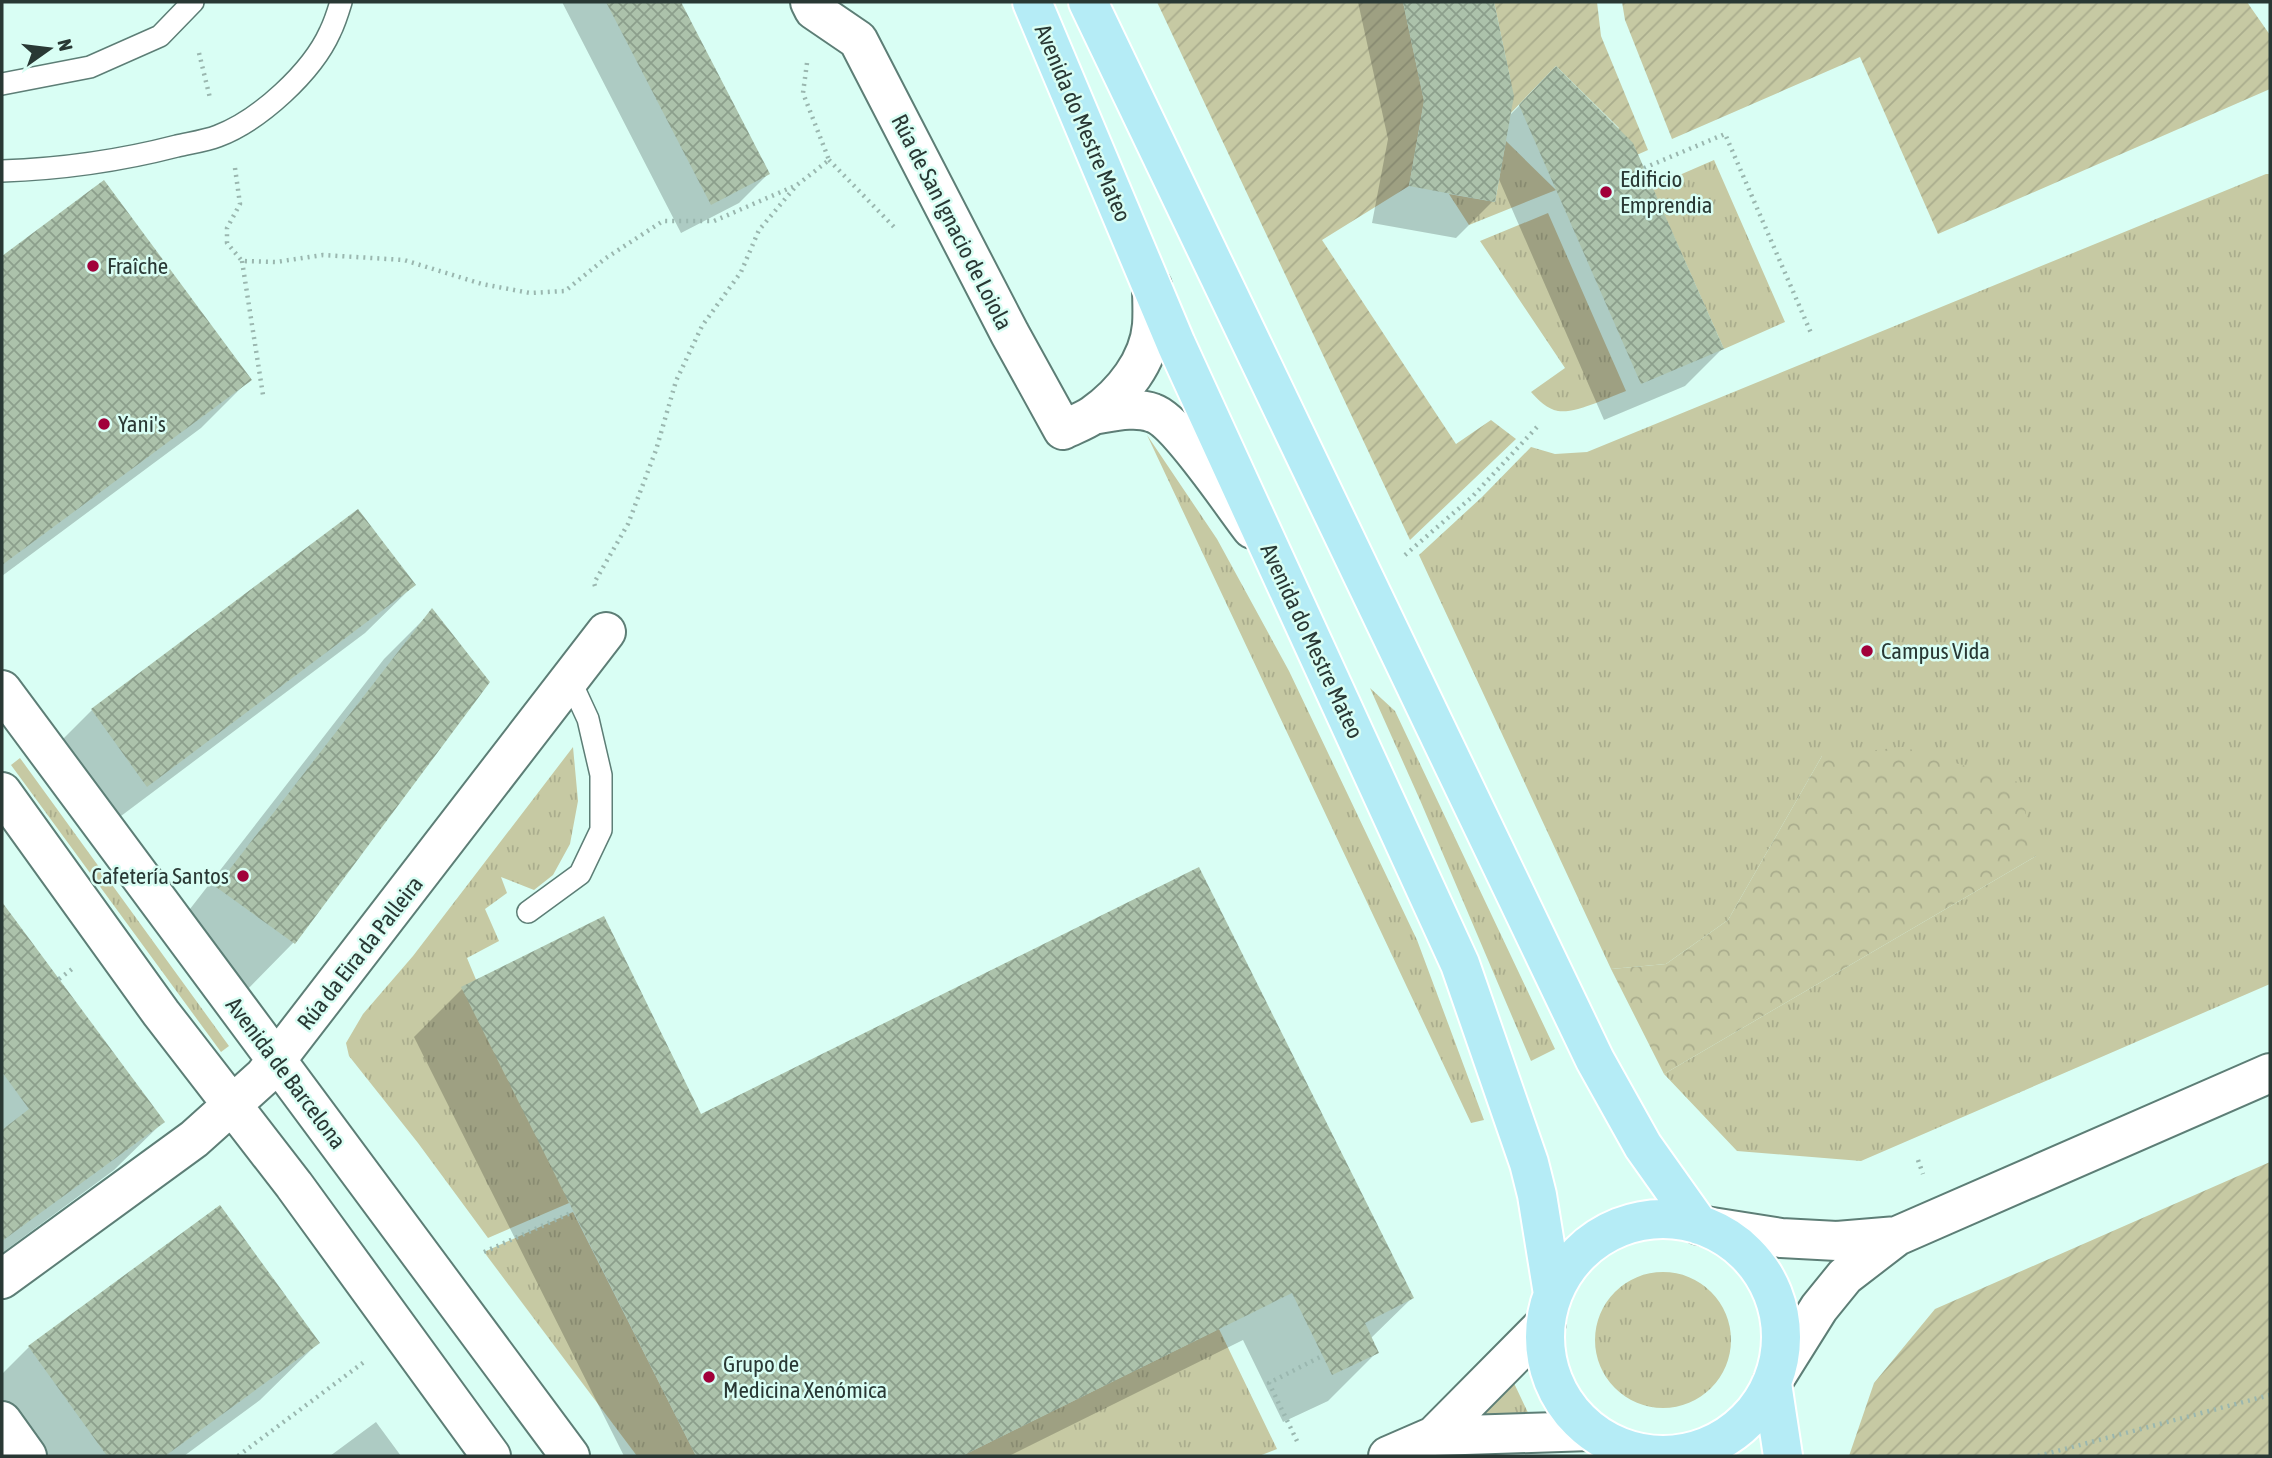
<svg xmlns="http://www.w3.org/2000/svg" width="2272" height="1458" viewBox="0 0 2272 1458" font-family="'Asap Condensed',sans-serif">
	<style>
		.grass { fill: url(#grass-tufts) }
		.forest { fill: url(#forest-crowns) }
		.garden { fill: url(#garden-furrows) }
		.shadow { fill: #0003 }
		.building { fill: url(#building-cross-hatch) }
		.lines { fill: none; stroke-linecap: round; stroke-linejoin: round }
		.service-casing { stroke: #5d7e76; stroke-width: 24 }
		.minor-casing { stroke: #5d7e76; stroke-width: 42 }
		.primary-casing { stroke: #fff; stroke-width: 42 }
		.path { stroke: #9ab7af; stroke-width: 4.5; stroke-dasharray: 2 5; stroke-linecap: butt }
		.service { stroke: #fff; stroke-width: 21 }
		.minor { stroke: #fff; stroke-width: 38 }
		.primary { stroke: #b5ecf6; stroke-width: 38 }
		.poi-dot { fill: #a1013a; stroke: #d9fef4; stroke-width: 2.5 }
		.labels { text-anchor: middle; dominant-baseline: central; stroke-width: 5; stroke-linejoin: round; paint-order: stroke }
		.street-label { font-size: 23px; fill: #293834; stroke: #d9fef4 }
		.poi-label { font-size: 23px; fill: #293834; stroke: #d9fef4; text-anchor: start }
	</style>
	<defs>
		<pattern id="grass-tufts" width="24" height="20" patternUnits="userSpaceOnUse" patternTransform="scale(1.75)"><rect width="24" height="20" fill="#c6c9a3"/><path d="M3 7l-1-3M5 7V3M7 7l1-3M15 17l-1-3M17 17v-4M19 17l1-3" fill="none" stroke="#aaad8d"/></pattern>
		<pattern id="forest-crowns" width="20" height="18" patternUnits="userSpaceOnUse" patternTransform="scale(1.75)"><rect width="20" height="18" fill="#c6c9a3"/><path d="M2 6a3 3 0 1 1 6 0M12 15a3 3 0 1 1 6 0" fill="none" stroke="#aaad8d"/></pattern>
		<pattern id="garden-furrows" width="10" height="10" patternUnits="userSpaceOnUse" patternTransform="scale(1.75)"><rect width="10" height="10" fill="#c6c9a3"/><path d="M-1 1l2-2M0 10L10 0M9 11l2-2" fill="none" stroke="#aaad8d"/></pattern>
		<pattern id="building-cross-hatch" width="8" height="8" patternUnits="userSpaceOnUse" patternTransform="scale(1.75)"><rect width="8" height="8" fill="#acc2ab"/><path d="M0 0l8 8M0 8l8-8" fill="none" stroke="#8c9f8c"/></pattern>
	</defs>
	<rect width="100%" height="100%" fill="#d9fef4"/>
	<!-- grass -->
	<path class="grass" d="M 1506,141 L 1556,190 L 1469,225 L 1449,194 L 1495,202 Z
		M 1714,160 L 1785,322 L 1724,349 L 1652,187 Z
		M 2266,174 L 2270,174 L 2270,984 L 1861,1161 L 1737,1151 L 1664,1074 L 2036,856 L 1822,756 L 1728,920 L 1666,964 L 1611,969 L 1419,555 L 1482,497 L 1531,447 L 1555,454 L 1587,452 Z
		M 1548,213 L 1626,391 C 1609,397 1576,414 1558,411 C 1547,409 1538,400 1531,392 L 1565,368 L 1480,241 Z
		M 1147,435 L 1217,539 L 1289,671 L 1417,940 L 1484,1120 L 1471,1123 Z
		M 1370,688 L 1395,711 L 1555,1049 L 1531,1061 L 1420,800 Z
		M 573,747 L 578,801 L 570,844 L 553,875 L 534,890 L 501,877 L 507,893 L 485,909 L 499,941 L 467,958 L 569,1203 L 488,1238 L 418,1143 L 349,1056 L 346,1043 L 363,1014 L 413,956 Z
		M 20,758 L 229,1046 L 221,1052 L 11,765 Z
		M 573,1212 L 696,1456 L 637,1456 L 484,1252 Z
		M1595 1340a68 68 0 1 1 136 0a68 68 0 1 1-136 0Z
		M 1219,1329 L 1277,1449 L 1259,1456 L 962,1456 Z
		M 1512,1379 L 1531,1419 L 1461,1431 Z"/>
	<!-- forest -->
	<path class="forest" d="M 1903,747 L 2018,782 L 2036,856 L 1664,1074 L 1611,969 L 1666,964 L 1728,920 L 1822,756 Z"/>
	<!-- garden -->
	<path class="garden" d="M 1157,2 L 1403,2 L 1424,101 L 1409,186 L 1322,240 L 1456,444 L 1491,420 L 1516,439 L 1410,540 Z
		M 1494,2 L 1597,2 L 1601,36 L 1648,150 L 1573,183 L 1571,178 L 1619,128 L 1556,66 L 1509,115 L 1443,97 L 1511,83 Z
		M 1622,2 L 2247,2 L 2270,35 L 2270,89 L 1938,234 L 1860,57 L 1672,139 L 1625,20 Z
		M 2270,1162 L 2270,1456 L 1849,1456 L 1874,1383 L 1935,1309 Z"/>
	<!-- shadow -->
	<path class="shadow" d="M 562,2 L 679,2 L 768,174 L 739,203 L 681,233 Z
		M 1358,2 L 1492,2 L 1513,96 L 1509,116 L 1556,69 L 1722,349 L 1685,386 L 1604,420 L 1498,177 L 1493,201 L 1456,238 L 1372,223 L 1388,139 Z
		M 104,183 L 249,380 L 201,428 L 2,576 L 2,258 Z
		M 414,585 L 365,633 L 97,834 L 44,758 L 92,710 Z
		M 432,611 L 488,682 L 293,943 L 245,992 L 169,936 L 384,659 Z
		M 2,904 L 163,1122 L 114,1170 L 2,1253 Z
		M 462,989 L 700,1116 L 1412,1298 L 1370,1339 L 1377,1352 L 1328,1401 L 1283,1422 L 1243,1340 L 1009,1456 L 624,1456 L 414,1037 Z
		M 318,1343 L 260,1400 L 184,1456 L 9,1456 L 2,1446 L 2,1374 L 29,1347 Z
		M 376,1422 L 401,1456 L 330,1456 Z"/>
	<!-- building -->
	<path class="building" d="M 606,2 L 681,2 L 770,174 L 711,205 Z
		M 1403,2 L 1494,2 L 1514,96 L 1495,202 L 1409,186 L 1424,101 Z
		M 1556,66 L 1633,143 L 1724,349 L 1641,384 L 1519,105 Z
		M 104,180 L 252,380 L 2,565 L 2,256 Z
		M 358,509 L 416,585 L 147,787 L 91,709 Z
		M 432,608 L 490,682 L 295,944 L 216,887 Z
		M 1199,867 L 1414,1298 L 1365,1323 L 1379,1353 L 1332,1375 L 1292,1293 L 962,1456 L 696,1456 L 461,987 L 604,916 L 701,1114 Z
		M 2,902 L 165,1122 L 2,1241 L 2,1130 L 29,1109 L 2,1072 Z
		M 220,1205 L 320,1343 L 165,1456 L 107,1456 L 28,1346 Z"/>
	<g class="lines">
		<!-- service casing -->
		<g class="service-casing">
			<path id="service" d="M 2,84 L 90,67 L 160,36 L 193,2
				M 2,171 C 61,169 119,161 177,146 C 190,143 205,141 218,136 C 260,120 312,72 330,32 C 335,22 338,12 341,2
				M 528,912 L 580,874 L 601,830 L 601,775 L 588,719 L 570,680"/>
		</g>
		<!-- minor casing -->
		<g class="minor-casing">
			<path id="minor" d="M 810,2 L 814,10 L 858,40 L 1010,334 L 1063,430 C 1073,425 1084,421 1093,415 C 1123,394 1149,361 1152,325 C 1153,312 1152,298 1152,286
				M 1093,415 C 1112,412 1135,406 1153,413 C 1178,421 1233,505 1252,529
				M 2,690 L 570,1456
				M 2,792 L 161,1013 L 294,1185 L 491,1456
				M 1699,1225 L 1781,1238 L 1837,1241 L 1897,1236
				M 2,1279 L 194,1139 L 264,1076 L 606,632
				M 1772,1383 L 1819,1308 L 1845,1276 L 1897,1236 L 2270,1073
				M 2,1421 L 27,1456
				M 1434,1436 L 1546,1323
				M 1388,1456 L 1434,1436 L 1591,1431"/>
		</g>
		<!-- primary casing -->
		<g class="primary-casing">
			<path id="primary" d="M 1032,2 L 1176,344 L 1460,964 L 1529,1163 L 1537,1195 L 1553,1294
				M 1088,2 L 1595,1060 L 1643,1146 L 1699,1225
				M1545 1337a118 118 0 1 1 236 0a118 118 0 1 1-236 0Z
				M 1772,1383 L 1783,1456"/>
		</g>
		<!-- path -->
		<path class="path" d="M 199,53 L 210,98
			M 829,160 L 894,227
			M 235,168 L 240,204 L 227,228 L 227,243 L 242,261 L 276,262 L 323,255 L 404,260 L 482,284 L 530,293 L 565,291 L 606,258 L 663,221 L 714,221 L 797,185 L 829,160 L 803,93 L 807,63
			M 1644,168 L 1725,134 L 1811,333
			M 242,261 L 263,395
			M 1405,555 L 1472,497 L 1537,427
			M 595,586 L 594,583 L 628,524 L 656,450 L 676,381 L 702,326 L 741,272 L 759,230 L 796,186
			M 59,979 L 72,969
			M 1918,1160 L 1923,1174
			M 484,1252 L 573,1212
			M 1297,1441 L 1269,1383 L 1322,1356
			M 238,1456 L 364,1362
			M 2038,1456 L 2270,1395"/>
		<!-- service -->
		<use href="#service" class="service"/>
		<!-- minor -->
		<use href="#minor" class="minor"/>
		<!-- primary -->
		<use href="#primary" class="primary"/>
	</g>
	<!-- markers -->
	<g class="poi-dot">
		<circle cx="1606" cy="192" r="7"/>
		<circle cx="93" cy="266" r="7"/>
		<circle cx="104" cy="424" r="7"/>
		<circle cx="1867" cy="651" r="7"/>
		<circle cx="243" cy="876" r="7"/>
		<circle cx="709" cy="1377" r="7"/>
	</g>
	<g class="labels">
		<!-- street labels -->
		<g class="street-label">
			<text transform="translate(1083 123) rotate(67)">Avenida do Mestre Mateo</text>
			<text transform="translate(952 222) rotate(63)">Rúa de San Ignacio de Loiola</text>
			<text transform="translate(1312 641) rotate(65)">Avenida do Mestre Mateo</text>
			<text transform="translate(360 953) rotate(-52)">Rúa da Eira da Palleira</text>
			<text transform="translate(286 1073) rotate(53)">Avenida de Barcelona</text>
		</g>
		<!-- poi labels -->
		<g class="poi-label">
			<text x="1620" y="179">Edificio<tspan x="1620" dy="26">Emprendia</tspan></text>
			<text x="107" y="266">Fraîche</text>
			<text x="118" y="424">Yani's</text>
			<text x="1881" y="651">Campus Vida</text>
			<text x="229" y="876" text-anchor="end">Cafetería Santos</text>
			<text x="723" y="1364">Grupo de<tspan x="723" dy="26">Medicina Xenómica</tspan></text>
		</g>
	</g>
	<!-- border -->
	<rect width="2272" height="1458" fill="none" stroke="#293834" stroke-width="7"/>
	<!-- north arrow -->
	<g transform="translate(49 49) rotate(76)" stroke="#d9fef4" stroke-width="5" paint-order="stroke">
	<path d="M0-5L12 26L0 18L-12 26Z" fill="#293834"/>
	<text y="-10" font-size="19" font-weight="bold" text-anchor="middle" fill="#293834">N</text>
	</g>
</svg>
